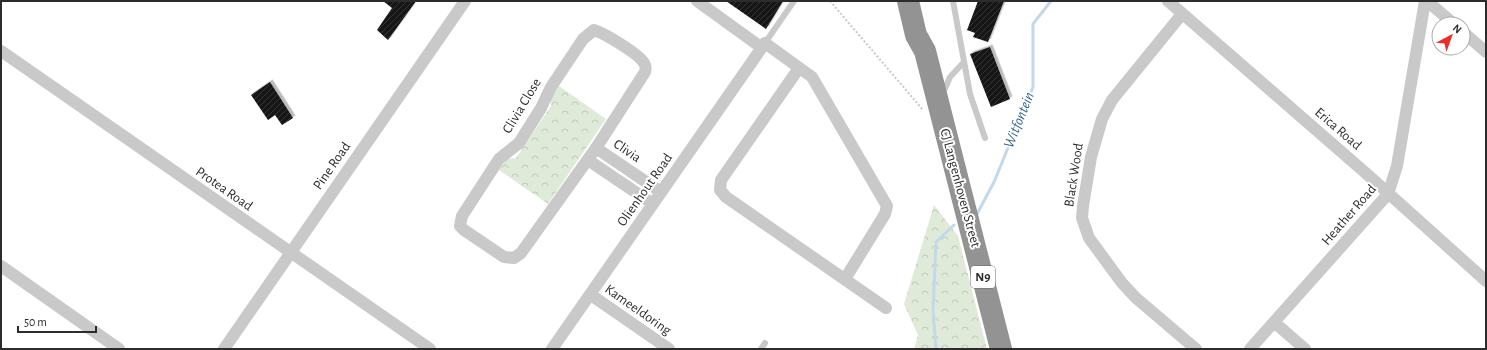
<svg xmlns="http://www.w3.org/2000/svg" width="1487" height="350" viewBox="0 0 1487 350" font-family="'Alegreya Sans',sans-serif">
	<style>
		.forest { fill: url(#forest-crowns) }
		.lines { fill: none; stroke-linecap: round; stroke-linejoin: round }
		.stream { stroke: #c4d8eb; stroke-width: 3 }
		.building { fill: url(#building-hatch); filter: url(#shadow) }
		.path { stroke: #c9c9c9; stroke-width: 2; stroke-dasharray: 2 2; stroke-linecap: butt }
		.lane { stroke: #c9c9c9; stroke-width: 6 }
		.street { stroke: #c9c9c9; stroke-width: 12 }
		.highway { stroke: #939393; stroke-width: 22 }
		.labels { text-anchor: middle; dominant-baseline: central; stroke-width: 4; stroke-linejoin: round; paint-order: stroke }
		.shield { fill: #fff; stroke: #6b6b6b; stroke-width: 1 }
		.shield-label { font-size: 13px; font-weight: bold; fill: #2c2c2c }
		.street-label { font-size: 14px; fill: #2c2c2c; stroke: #fff }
		.water-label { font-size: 15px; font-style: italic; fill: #39658f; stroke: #fff }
	</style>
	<defs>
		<pattern id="forest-crowns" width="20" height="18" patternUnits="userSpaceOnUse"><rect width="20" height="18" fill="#e0ead9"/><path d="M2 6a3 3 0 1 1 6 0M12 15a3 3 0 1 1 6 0" fill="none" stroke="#c0c9ba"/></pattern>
		<pattern id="building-hatch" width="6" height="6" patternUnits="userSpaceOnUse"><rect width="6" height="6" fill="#131313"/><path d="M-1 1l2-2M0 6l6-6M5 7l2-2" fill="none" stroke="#363636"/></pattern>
		<filter id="shadow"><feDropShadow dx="2.5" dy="-2.5" stdDeviation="0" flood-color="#0004"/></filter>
	</defs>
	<rect width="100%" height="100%" fill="#fff"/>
	<!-- forest -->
	<path class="forest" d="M 559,86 L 606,119 L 548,204 L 499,170 L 507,159 L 516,158 L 551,106 L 550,97 Z
		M 934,205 L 958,236 L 987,349 L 914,349 L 918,335 L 904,304 Z"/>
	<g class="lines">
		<!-- stream -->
		<path class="stream" d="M 977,214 L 994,182 L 1033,87 L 1033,24 L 1051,1
			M 936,349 L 933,311 L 936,242 L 954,225"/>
	</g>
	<!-- building -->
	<path class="building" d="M 383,1 L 416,1 L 388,40 L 377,30 L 392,8 Z
		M 726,1 L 783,1 L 766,29 Z
		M 978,1 L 1004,1 L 988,42 L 973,37 L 975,33 L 967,30 Z
		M 990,47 L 1010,99 L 991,107 L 970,54 Z
		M 270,82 L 293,118 L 282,125 L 275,115 L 268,120 L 251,95 Z"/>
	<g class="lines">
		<!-- path -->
		<path class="path" d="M 830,1 L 923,110"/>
		<!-- lane -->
		<path class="lane" d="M 953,1 L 970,94 L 985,138
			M 765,43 L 794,1
			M 943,93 L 950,77 L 964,62
			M 761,349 L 765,343"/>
		<!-- street -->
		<path class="street" d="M 697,1 L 762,48
			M 1168,1 L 1368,175 L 1486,281
			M 1427,1 L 1454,24
			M 1182,14 L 1112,100 L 1102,119 L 1091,157 L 1083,206 L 1082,218 L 1089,238 L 1122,283 L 1136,298 L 1196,349
			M 594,30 C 604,33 639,54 644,63 C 646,66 646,69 645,72 L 596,148 L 521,253 L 514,258 L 504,257 L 464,230 L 460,226 L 462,216 L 499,159 L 519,143 L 541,108 L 551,87 L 583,39 Z
			M 1463,32 L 1486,52
			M 1,51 L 430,349
			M 799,68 L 721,180 L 720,190 L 726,197 L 886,308
			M 596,148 L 661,192
			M 588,160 L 653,204
			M 1,266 L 119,349
			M 591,295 L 669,349
			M 1274,322 L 1305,349
			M 224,349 L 465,1
			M 552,349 L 765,43 L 812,77 L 887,206 L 885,214 L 845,279
			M 1250,349 L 1388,194 L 1397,166 L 1425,1"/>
		<!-- highway -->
		<path class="highway" d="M 908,1 L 916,35 L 925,51 L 1001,349"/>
	</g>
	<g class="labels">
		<!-- shield labels -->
		<rect class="shield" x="971" y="266" width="24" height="22" rx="3"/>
		<g class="shield-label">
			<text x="983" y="277">N9</text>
		</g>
		<!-- street labels -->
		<g class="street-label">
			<text transform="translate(522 106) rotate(-59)">Clivia Close</text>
			<text transform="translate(1338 129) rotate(41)">Erica Road</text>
			<text transform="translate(627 151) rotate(34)">Clivia</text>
			<text transform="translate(332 166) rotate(-55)">Pine Road</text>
			<text transform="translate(1074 175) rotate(-81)">Black Wood</text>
			<text transform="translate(960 188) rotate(75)">CJ Langenhoven Street</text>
			<text transform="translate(224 189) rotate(35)">Protea Road</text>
			<text transform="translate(645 190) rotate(-55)">Olienhout Road</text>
			<text transform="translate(1349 215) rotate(-49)">Heather Road</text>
			<text transform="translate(638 310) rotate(35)">Kameeldoring</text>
		</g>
		<!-- water labels -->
		<g class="water-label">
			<text transform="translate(1019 120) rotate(-68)">Witfontein</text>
		</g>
	</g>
	<!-- border -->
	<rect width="1487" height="350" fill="none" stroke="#2c2c2c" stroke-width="4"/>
	<!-- north arrow -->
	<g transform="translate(1451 36) rotate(41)"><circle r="19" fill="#ffffff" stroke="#ababab"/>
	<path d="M0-3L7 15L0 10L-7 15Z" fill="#e92e28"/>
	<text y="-6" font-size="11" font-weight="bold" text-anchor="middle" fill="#2c2c2c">N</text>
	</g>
	<!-- scale -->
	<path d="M18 326v6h78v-6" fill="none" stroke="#2c2c2c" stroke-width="2"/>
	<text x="24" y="326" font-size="12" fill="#2c2c2c" stroke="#ffffff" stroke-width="3" paint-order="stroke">50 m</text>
</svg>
